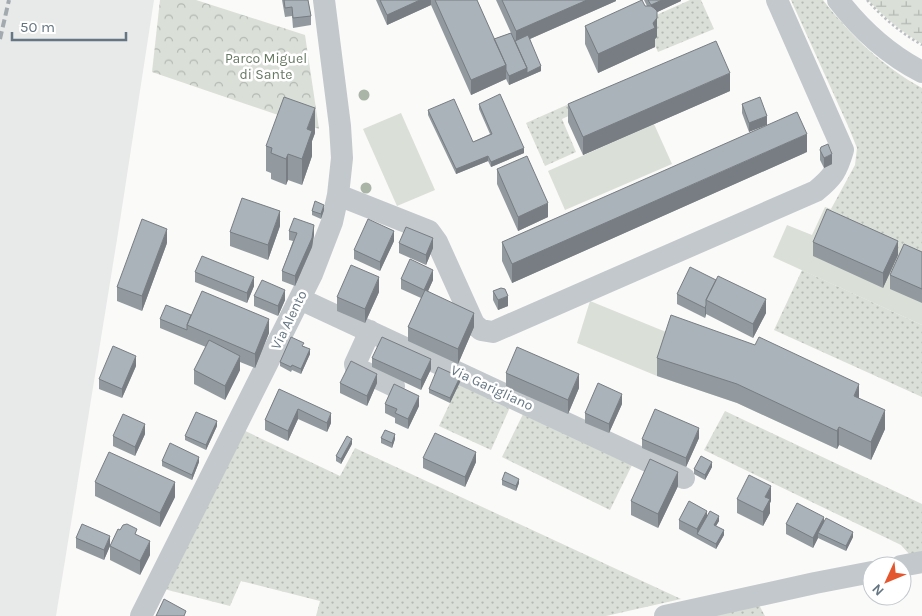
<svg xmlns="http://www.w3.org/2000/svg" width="922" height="616" viewBox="0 0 922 616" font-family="Karla,sans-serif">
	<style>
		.built { fill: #e8e9e9 }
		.grass { fill: url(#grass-dots) }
		.wetland { fill: url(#wetland-marsh) }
		.park { fill: url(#park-crowns) }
		.pitch { fill: #dadfd7 }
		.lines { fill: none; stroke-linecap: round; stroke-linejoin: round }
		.path { stroke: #bbbfc2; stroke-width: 2.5; stroke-dasharray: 2.5 2.5; stroke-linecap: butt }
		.minor { stroke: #c3c8cc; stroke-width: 22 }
		.rail { stroke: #a2aab0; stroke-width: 4; stroke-dasharray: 8 4; stroke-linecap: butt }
		.tree { fill: #aab4a7 }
		.wall { fill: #929a9f }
		.shaded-wall { fill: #777d82 }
		.building { fill: #aab3b9; stroke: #777d82 }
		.labels { text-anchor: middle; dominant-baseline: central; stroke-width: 5; stroke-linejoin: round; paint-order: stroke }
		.park-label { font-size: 14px; fill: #687a64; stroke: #fff }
		.street-label { font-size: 14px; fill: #657683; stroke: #fff }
	</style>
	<defs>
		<pattern id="grass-dots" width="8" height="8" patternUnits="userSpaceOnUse" patternTransform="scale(1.25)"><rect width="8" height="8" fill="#dadfd7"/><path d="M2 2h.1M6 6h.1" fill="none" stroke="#b4b9b4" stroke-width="1.8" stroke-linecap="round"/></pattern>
		<pattern id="wetland-marsh" width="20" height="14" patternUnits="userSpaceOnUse" patternTransform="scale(1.25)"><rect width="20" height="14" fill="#dadfd7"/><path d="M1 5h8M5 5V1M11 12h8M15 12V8" fill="none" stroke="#b4b9b4"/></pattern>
		<pattern id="park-crowns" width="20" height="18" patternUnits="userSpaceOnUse" patternTransform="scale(1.25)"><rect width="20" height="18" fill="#dadfd7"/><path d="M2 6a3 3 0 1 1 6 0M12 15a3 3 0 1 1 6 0" fill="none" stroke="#b4b9b4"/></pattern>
	</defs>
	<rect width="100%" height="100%" fill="#fafaf8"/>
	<!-- built -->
	<path class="built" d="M 0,0 L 154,0 L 119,227 L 56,616 L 0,616 Z"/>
	<!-- grass -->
	<path class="grass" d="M 690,0 L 701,0 L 714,29 L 658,52 L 653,41 L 657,36 L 657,30 L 643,21 Z
		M 791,0 L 823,0 C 851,36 882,66 922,88 L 922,266 L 833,226 L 838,215 L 831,209 L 855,165 L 857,148 L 849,128 Z
		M 587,96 L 591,105 L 562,119 L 576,152 L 545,166 L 526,123 Z
		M 802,270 L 922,325 L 922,397 L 774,330 Z
		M 460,382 L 511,405 L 491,450 L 439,426 Z
		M 525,410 L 633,463 L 610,510 L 502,457 Z
		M 725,411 L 922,504 L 922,553 L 910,555 L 901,545 L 704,450 Z
		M 239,428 L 340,476 L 355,448 L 681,599 L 606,616 L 316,616 L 320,601 L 241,581 L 230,606 L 164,589 Z
		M 758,603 L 765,616 L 707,616 Z"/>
	<!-- wetland -->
	<path class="wetland" d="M 868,0 L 922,0 L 922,44 C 902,32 884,17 868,0 Z"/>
	<!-- park -->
	<path class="park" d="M 160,0 L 196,0 L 305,35 L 319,129 L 152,72 Z"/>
	<!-- pitch -->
	<path class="pitch" d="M 401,113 L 435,190 L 397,206 L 363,129 Z
		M 654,124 L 672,164 L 565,210 L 548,171 Z
		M 825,207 L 831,209 L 838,215 L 834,226 L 922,266 L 922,325 L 773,257 L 787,225 L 812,235 Z
		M 590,301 L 671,334 L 859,402 L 837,449 L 737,403 L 657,376 L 577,343 Z"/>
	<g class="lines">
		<!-- path -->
		<path class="path" d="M 867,0 C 883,18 901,33 922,45"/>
		<!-- minor -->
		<path class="minor" d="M 838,0 C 861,30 889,55 922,72
			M 338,195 L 429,231 L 437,242 L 474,324 L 481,330 L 493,332 L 816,191 C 833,177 837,171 843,150 L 777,0
			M 300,299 L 684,478
			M 370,331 L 355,364 L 356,368 L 394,386
			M 901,566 L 922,562
			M 141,616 L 312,274 L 332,222 L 338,195 L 342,158 L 340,126 L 324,0
			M 665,616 L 815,583 L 872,572"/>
		<!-- rail -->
		<path class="rail" d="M 0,39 L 9,0"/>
	</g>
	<!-- trees -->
	<g class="tree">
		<circle cx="364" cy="95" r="5.5"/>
		<circle cx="366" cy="188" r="5.5"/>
	</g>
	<!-- wall -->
	<path class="wall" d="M 282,0 L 308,0 L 311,16 L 311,25 L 293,28 L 292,16 L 285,17 Z
		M 376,0 L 477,0 L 494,39 L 511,33 L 496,0 L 616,0 L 616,1 L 530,39 L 541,71 L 509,85 L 506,79 L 471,95 L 431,5 L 387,25 Z
		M 644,0 L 681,0 L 681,1 L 657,12 L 657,37 L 655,39 L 655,47 L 598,73 L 585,44 L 585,26 L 647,6 Z
		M 730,91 L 583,155 L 568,122 L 568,104 Z
		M 479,104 L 524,153 L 491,167 L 488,161 L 456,174 L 428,115 L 428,110 L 473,142 L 490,134 L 479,109 Z
		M 742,104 L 767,116 L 749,132 L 742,113 Z
		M 315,133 L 312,141 L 312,156 L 302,185 L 288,180 L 286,185 L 271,179 L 271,173 L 266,171 L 266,146 Z
		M 820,150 L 832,164 L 824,168 L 820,160 Z
		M 807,152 L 512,283 L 502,261 L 502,242 Z
		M 497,169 L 548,217 L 518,231 L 497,184 Z
		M 324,210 L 321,219 L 312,215 L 312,211 Z
		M 280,226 L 268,260 L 230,246 L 230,232 Z
		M 289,231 L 314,235 L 312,247 L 295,286 L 282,281 L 282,271 L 293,241 L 289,240 Z
		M 394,241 L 380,271 L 354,259 L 354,250 Z
		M 813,242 L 898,255 L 883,288 L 813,256 Z
		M 167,243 L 142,311 L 117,301 L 117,287 Z
		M 399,243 L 433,248 L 426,265 L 399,253 Z
		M 922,252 L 922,303 L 890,289 L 890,275 Z
		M 195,272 L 254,286 L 247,303 L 195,282 Z
		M 401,279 L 433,280 L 428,291 L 474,327 L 458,364 L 408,341 L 408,327 L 421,298 L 401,289 Z
		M 493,291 L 508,306 L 498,310 L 493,300 Z
		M 379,292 L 365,323 L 337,311 L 337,297 Z
		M 677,294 L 766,313 L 753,338 L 706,314 L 705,318 L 677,304 Z
		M 254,296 L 285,300 L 278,316 L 254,306 Z
		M 191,315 L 269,333 L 255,368 L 240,362 L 240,370 L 225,400 L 194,384 L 194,370 L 206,347 L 160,328 L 160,319 Z
		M 304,346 L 310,354 L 301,374 L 292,370 L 291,372 L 280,366 L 280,362 Z
		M 372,358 L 431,369 L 421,390 L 372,367 Z
		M 657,358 L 859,398 L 885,429 L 871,460 L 839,445 L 837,449 L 737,403 L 657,376 Z
		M 136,366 L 122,398 L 99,389 L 99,379 Z
		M 506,373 L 579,388 L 568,414 L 506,387 Z
		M 460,382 L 450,403 L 429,393 L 429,389 Z
		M 340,383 L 377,383 L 367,406 L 340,393 Z
		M 279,389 L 331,423 L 327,432 L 298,419 L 288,441 L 265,430 L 265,420 Z
		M 385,404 L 419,406 L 408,429 L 395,423 L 395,418 L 385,413 Z
		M 622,404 L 609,433 L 585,423 L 585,413 Z
		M 217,426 L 206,450 L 185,440 L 185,436 Z
		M 145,434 L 135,456 L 113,446 L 113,436 Z
		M 381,438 L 395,439 L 392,448 L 381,443 Z
		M 699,438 L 686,467 L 642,448 L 642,439 Z
		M 352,444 L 341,464 L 336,461 L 336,456 Z
		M 423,458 L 476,462 L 465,487 L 423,468 Z
		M 162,461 L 199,462 L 192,480 L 162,466 Z
		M 712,467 L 705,480 L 694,474 L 694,469 Z
		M 502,480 L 519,483 L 516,491 L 502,485 Z
		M 95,482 L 175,497 L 160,527 L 95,496 Z
		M 678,486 L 658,528 L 631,515 L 631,501 Z
		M 737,499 L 771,501 L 770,503 L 770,513 L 763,526 L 737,513 Z
		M 707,516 L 719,521 L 716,526 L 724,535 L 716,549 L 679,529 L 679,520 Z
		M 824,522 L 853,537 L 846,551 L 818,538 L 813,548 L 786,534 L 786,524 Z
		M 120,530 L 137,535 L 150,555 L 140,575 L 110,560 L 110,546 Z
		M 76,538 L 110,546 L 104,560 L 76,548 Z"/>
	<!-- shaded-wall -->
	<path class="shaded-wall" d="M 420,0 L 431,0 L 431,5 L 387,25 L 387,15 Z
		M 587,0 L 616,0 L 616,1 L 516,45 L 516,31 Z
		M 662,0 L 681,0 L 681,1 L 651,15 L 651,5 Z
		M 657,18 L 657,37 L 655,39 L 655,47 L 598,73 L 598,54 L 653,23 Z
		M 506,65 L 506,79 L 471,95 L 471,80 Z
		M 541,66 L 541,71 L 509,85 L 509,76 L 527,68 Z
		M 730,73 L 730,91 L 583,155 L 583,137 Z
		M 315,108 L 315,133 L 312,141 L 312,156 L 302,185 L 302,159 L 307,129 Z
		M 767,116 L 767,125 L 749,132 L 749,123 Z
		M 807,134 L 807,152 L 512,283 L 512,264 Z
		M 524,148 L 524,153 L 491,167 L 491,162 Z
		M 288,154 L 288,180 L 286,185 L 286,159 Z
		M 832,154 L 832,164 L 824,168 L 824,158 Z
		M 488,156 L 488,161 L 456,174 L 456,169 Z
		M 548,203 L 548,217 L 518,231 L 518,217 Z
		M 324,205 L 324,210 L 321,219 L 321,214 Z
		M 280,211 L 280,226 L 268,260 L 268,245 Z
		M 314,225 L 314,235 L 312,247 L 295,286 L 295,276 Z
		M 167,229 L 167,243 L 142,311 L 142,296 Z
		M 394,231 L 394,241 L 380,271 L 380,262 Z
		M 433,238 L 433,248 L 426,265 L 426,255 Z
		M 898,241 L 898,255 L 883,288 L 883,273 Z
		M 433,270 L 433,280 L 424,300 L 424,290 Z
		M 254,277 L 254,286 L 247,303 L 247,293 Z
		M 379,277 L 379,292 L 365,323 L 365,309 Z
		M 285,290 L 285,300 L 278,316 L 278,306 Z
		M 508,296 L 508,306 L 498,310 L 498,300 Z
		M 766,299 L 766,313 L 753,338 L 753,324 Z
		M 706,305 L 706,314 L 705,318 L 705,308 Z
		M 474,313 L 474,327 L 458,364 L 458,349 Z
		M 269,319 L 269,333 L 255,368 L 255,354 Z
		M 310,349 L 310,354 L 301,374 L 301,369 Z
		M 136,356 L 136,366 L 122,398 L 122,389 Z
		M 240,356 L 240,370 L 225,400 L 225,386 Z
		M 431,359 L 431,369 L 421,390 L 421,380 Z
		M 377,374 L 377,383 L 367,406 L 367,396 Z
		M 579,374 L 579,388 L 568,414 L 568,400 Z
		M 460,377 L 460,382 L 450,403 L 450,398 Z
		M 859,384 L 859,402 L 854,396 Z
		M 622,394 L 622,404 L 609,433 L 609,424 Z
		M 419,396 L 419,406 L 408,429 L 408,419 Z
		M 298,409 L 298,419 L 288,441 L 288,431 Z
		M 885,410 L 885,429 L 871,460 L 871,442 Z
		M 331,413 L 331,423 L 327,432 L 327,423 Z
		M 217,421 L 217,426 L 206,450 L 206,445 Z
		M 145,424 L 145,434 L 135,456 L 135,447 Z
		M 839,427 L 839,445 L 837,449 L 837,431 Z
		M 699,428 L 699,438 L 686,467 L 686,458 Z
		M 395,434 L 395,439 L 392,448 L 392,443 Z
		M 352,439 L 352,444 L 341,464 L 341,459 Z
		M 476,452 L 476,462 L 465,487 L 465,477 Z
		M 199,457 L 199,462 L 192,480 L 192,475 Z
		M 712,462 L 712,467 L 705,480 L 705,475 Z
		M 678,472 L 678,486 L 658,528 L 658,514 Z
		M 519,479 L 519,483 L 516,491 L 516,486 Z
		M 175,482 L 175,497 L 160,527 L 160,513 Z
		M 771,486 L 771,501 L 770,503 L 770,513 L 763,526 L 763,512 L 765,497 Z
		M 707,511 L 707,520 L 697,534 L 697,529 Z
		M 719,516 L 719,521 L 714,529 L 714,525 Z
		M 824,517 L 824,527 L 818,533 L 818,538 L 813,548 L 813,538 Z
		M 724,530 L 724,535 L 716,549 L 716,544 Z
		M 853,532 L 853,537 L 846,551 L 846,546 Z
		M 110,536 L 110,546 L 104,560 L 104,550 Z
		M 150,541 L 150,555 L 140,575 L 140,561 Z"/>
	<!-- building -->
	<path class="building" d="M 284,0 L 308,0 L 311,16 L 293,18 L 292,7 L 285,8 Z
		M 380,0 L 420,0 L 387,15 Z
		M 435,0 L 477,0 L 506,65 L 471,80 Z
		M 502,0 L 587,0 L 516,31 Z
		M 642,0 L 645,6 L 651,6 L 654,8 L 657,11 L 657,18 L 653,23 L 655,28 L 598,54 L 585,26 Z
		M 648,0 L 662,0 L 651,5 Z
		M 511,33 L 527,68 L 509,76 L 506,70 L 506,65 L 494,39 Z
		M 528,35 L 541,66 L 527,73 L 527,68 L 515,41 Z
		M 716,41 L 730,73 L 583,137 L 568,104 Z
		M 500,94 L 524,148 L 491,162 L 488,156 L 456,169 L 428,110 L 454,99 L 473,142 L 492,134 L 479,104 Z
		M 284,97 L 315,108 L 307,129 L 312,131 L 302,159 L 288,154 L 286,159 L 271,153 L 272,148 L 266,146 Z
		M 760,97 L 767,116 L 749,123 L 742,104 Z
		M 797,112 L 807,134 L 512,264 L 502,242 Z
		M 828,144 L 832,154 L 824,158 L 820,150 L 821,147 Z
		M 527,156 L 548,203 L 518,217 L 497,169 Z
		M 242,198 L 280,211 L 268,245 L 230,232 Z
		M 315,201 L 324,205 L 321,214 L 312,211 Z
		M 827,209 L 898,241 L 883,273 L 813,242 Z
		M 294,218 L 314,225 L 312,238 L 295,276 L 282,271 L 297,233 L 289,231 Z
		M 142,219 L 167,229 L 142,296 L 117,287 Z
		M 368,219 L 394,231 L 380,262 L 354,250 Z
		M 406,227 L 433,238 L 426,255 L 399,243 Z
		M 904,244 L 922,252 L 922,289 L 890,275 Z
		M 202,256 L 254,277 L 247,293 L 195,272 Z
		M 410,259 L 433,270 L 424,290 L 401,279 Z
		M 351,265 L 379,277 L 365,309 L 337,297 Z
		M 690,267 L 716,280 L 706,300 L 706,305 L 705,308 L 677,294 Z
		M 718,276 L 766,299 L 753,324 L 706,300 Z
		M 262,280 L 285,290 L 278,306 L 254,296 Z
		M 501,288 L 505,289 L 508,296 L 498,300 L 493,291 Z
		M 425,290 L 474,313 L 458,349 L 408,327 Z
		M 202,291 L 269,319 L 255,354 L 187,325 Z
		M 166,305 L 191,315 L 187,325 L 187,330 L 160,319 Z
		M 671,315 L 755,345 L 759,337 L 859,384 L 854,396 L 885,410 L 871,442 L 839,427 L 837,431 L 737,384 L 657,358 Z
		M 291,337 L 304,343 L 302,346 L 310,349 L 301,369 L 292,365 L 291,367 L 280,362 Z
		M 382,337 L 431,359 L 421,380 L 372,358 Z
		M 209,340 L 240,356 L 225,386 L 194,370 Z
		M 113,346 L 136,356 L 122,389 L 99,379 Z
		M 517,347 L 579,374 L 568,400 L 506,373 Z
		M 351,361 L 377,374 L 367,396 L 340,383 Z
		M 438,367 L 460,377 L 450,398 L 429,389 Z
		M 598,383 L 622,394 L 609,424 L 585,413 Z
		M 394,384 L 419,396 L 408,419 L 395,413 L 397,409 L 385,404 Z
		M 279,389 L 331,413 L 327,423 L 298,409 L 288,431 L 265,420 Z
		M 655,409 L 699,428 L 686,458 L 642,439 Z
		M 196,412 L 217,421 L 206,445 L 185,436 Z
		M 123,414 L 145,424 L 135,447 L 113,436 Z
		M 385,430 L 395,434 L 392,443 L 381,438 Z
		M 435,433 L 476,452 L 465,477 L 423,458 Z
		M 347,436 L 352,439 L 341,459 L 336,456 Z
		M 170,443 L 199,457 L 192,475 L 162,461 Z
		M 109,452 L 175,482 L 160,513 L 95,482 Z
		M 701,456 L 712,462 L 705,475 L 694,469 Z
		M 650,459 L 678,472 L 658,514 L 631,501 Z
		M 505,472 L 519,479 L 516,486 L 502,480 Z
		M 749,475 L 771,486 L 765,497 L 770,499 L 763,512 L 737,499 Z
		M 689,501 L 707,511 L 697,529 L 679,520 Z
		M 797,503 L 824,517 L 813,538 L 786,524 Z
		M 710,511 L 719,516 L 714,525 L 724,530 L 716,544 L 697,534 Z
		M 826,518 L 853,532 L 846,546 L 818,533 Z
		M 82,524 L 110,536 L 104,550 L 76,538 Z
		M 127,524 L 137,529 L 135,534 L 150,541 L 140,561 L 110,546 L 118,529 L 120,530 L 123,525 Z
		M 164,599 L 186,611 L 184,616 L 156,616 Z"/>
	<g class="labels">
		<!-- park labels -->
		<g class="park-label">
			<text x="266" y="58">Parco Miguel<tspan x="266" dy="16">di Sante</tspan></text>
		</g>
		<!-- street labels -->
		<g class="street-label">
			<text transform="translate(289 320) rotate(-64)">Via Alento</text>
			<text transform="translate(492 388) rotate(25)">Via Garigliano</text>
		</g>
	</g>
	<!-- north arrow -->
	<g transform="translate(887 581) rotate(226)"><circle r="24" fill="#ffffff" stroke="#c1c8cd"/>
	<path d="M0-4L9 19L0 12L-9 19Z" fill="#e4572e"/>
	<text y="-8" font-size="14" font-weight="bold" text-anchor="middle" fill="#657683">N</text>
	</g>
	<!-- scale -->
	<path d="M12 32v8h114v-8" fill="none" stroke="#657683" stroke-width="2.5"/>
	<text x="20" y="32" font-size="15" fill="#657683" stroke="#ffffff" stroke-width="4" paint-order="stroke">50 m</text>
</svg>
